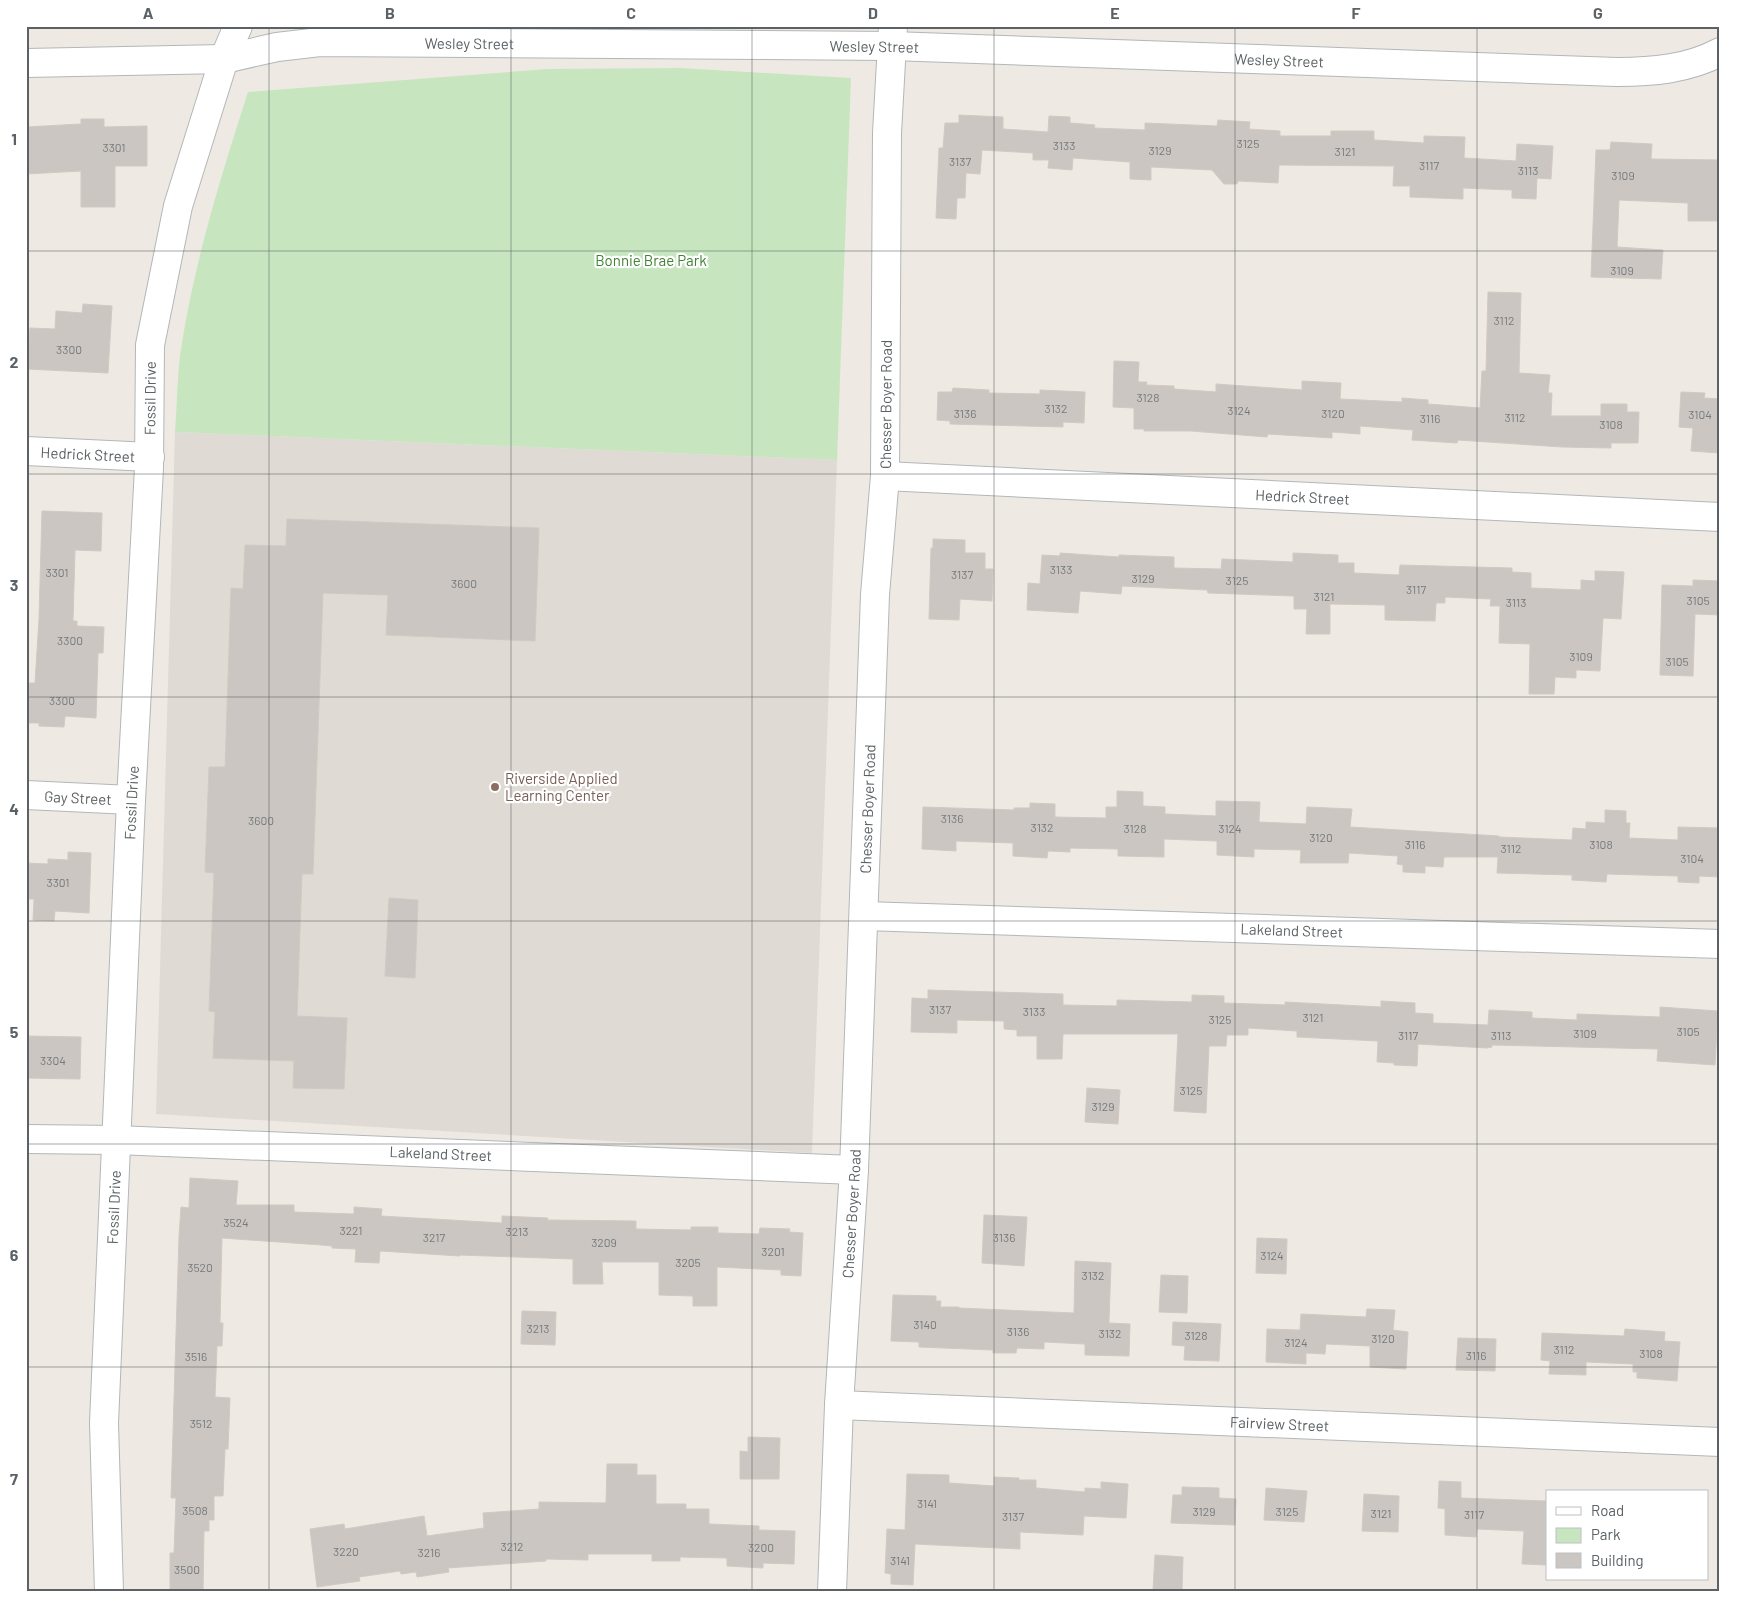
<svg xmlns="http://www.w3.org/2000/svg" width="1746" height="1618" viewBox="0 0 1746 1618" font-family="Barlow,sans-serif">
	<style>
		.education { fill: #e0dad4 }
		.green { fill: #c7e6bf }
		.building { fill: #cbc6c2; stroke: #d3c9c1 }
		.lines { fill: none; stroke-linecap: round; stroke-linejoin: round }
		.minor-casing { stroke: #b3b7ba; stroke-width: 30 }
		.minor { stroke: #fff; stroke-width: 28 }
		.grid { fill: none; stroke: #5b6164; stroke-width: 1; stroke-opacity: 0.55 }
		.education-dot { fill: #8d6e63; stroke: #fff; stroke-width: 2 }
		.labels { text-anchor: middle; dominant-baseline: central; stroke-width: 4.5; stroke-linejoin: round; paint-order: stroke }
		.number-label { font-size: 12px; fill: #777a7c }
		.street-label { font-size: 15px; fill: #5b6164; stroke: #fff }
		.park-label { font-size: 15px; fill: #408332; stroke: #fff }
		.education-label { font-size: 15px; fill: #785e54; stroke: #fff; text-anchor: start }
		.neatline { fill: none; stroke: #5b6164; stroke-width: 2 }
		.grid-label { font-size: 16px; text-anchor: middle; font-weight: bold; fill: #5b6164 }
	</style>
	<rect width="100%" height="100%" fill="#eee9e3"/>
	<!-- education -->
	<path class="education" d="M 175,432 L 837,460 L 812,1153 L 156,1114 Z"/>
	<!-- green -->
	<path class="green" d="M 680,68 L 851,78 L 837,460 L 175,432 C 177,407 177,381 180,356 C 193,266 220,179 248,92 L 548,69 Z"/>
	<!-- building -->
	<path class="building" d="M 959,115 L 1003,117 L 1003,129 L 1048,132 L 1049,116 L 1070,117 L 1070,123 L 1095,125 L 1094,128 L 1145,130 L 1145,123 L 1217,126 L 1218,120 L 1250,122 L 1249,129 L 1280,131 L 1280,136 L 1331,136 L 1331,131 L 1374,131 L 1374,140 L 1424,143 L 1424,136 L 1465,137 L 1464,158 L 1516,161 L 1517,144 L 1553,146 L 1551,179 L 1537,178 L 1536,199 L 1512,198 L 1512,190 L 1463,188 L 1463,199 L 1410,197 L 1410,186 L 1393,186 L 1394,166 L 1279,165 L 1278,183 L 1238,181 L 1237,184 L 1224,184 L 1212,170 L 1151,167 L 1151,180 L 1130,179 L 1130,162 L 1073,158 L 1072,170 L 1048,168 L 1049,160 L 1033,160 L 1033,153 L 982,150 L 980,174 L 966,173 L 965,198 L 957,198 L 956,219 L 936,218 L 939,148 L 943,148 L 945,123 L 959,123 Z
		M 81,119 L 104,119 L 104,127 L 147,126 L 147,166 L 115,166 L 115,207 L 81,207 L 81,171 L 26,174 L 26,127 L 81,124 Z
		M 1611,142 L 1652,144 L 1651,159 L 1720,160 L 1720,221 L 1688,221 L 1688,203 L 1619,200 L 1617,247 L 1663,250 L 1661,279 L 1591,277 L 1596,150 L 1610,150 Z
		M 1488,292 L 1521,293 L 1519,373 L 1550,375 L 1548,393 L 1552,393 L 1551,416 L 1601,416 L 1601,404 L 1627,404 L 1627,412 L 1639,412 L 1638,443 L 1611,443 L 1611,448 L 1562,447 L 1458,440 L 1457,443 L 1412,440 L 1413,430 L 1360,426 L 1360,434 L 1332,432 L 1332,438 L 1268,434 L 1267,437 L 1191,431 L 1144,431 L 1144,429 L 1134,429 L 1134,408 L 1113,407 L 1114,361 L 1139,362 L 1138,382 L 1147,382 L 1146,385 L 1174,386 L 1174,389 L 1216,392 L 1216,384 L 1302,390 L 1302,381 L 1341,383 L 1340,399 L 1402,402 L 1402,398 L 1428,400 L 1428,404 L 1480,408 L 1482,371 L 1486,371 Z
		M 83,304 L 112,306 L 108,373 L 27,369 L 30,328 L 55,329 L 56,311 L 82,313 Z
		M 953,388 L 989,390 L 989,393 L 1040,394 L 1040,390 L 1085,392 L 1084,423 L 1063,422 L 1063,427 L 950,424 L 950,421 L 937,420 L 938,392 L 952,392 Z
		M 1681,392 L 1705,393 L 1704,398 L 1720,399 L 1720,453 L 1691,451 L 1693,428 L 1679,427 Z
		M 42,511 L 102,513 L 101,551 L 75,550 L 73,621 L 77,621 L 77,626 L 104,627 L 103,653 L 98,653 L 96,718 L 65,716 L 64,727 L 39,726 L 39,723 L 27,723 L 28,683 L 35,683 L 39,619 Z
		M 287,519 L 539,528 L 535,641 L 386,635 L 388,595 L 323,593 L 313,874 L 302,874 L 297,1016 L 347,1018 L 344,1089 L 293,1088 L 294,1061 L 213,1058 L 215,1012 L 209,1011 L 214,873 L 205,872 L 209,767 L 225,767 L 231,588 L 243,589 L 245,545 L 286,546 Z
		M 933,539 L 965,540 L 965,553 L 985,553 L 985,569 L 993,569 L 992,601 L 960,599 L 959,620 L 929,619 L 931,548 L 933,548 Z
		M 1060,553 L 1119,557 L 1119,555 L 1174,557 L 1174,568 L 1221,569 L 1222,559 L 1293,562 L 1293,553 L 1338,555 L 1338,563 L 1354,563 L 1354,573 L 1399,575 L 1400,565 L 1512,568 L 1512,572 L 1531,573 L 1531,588 L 1581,590 L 1581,580 L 1595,581 L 1595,571 L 1624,572 L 1621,619 L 1603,618 L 1600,671 L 1576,670 L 1576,678 L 1555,677 L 1554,694 L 1529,694 L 1530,644 L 1499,643 L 1500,606 L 1490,606 L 1491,599 L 1445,597 L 1445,603 L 1436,603 L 1435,621 L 1385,620 L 1385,605 L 1330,604 L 1330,634 L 1306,634 L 1307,609 L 1294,609 L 1294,596 L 1208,593 L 1207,590 L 1122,586 L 1121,594 L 1080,591 L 1078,613 L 1027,610 L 1028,583 L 1040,584 L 1042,555 L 1060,556 Z
		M 1693,580 L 1720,581 L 1720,615 L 1695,614 L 1693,676 L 1660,675 L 1662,585 L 1693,586 Z
		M 1117,791 L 1143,792 L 1143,806 L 1165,807 L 1165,814 L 1216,816 L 1216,801 L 1260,802 L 1259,822 L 1306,824 L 1307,807 L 1352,809 L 1350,827 L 1499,836 L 1499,837 L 1572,840 L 1573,828 L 1586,829 L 1586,822 L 1605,823 L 1605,810 L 1626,811 L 1626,823 L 1630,823 L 1629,838 L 1678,840 L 1678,827 L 1720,828 L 1720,877 L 1699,876 L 1699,883 L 1678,882 L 1678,876 L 1607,874 L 1606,882 L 1572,880 L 1572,875 L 1497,873 L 1498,857 L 1444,857 L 1443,867 L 1425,866 L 1425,873 L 1403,872 L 1403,865 L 1397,864 L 1398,856 L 1349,853 L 1348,863 L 1300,863 L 1301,850 L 1254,849 L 1254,857 L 1217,855 L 1217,841 L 1164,839 L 1164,857 L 1120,856 L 1118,856 L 1118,849 L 1070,848 L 1070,852 L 1048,851 L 1047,858 L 1013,856 L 1013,843 L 956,841 L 956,851 L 922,849 L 923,807 L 1014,810 L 1014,808 L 1030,808 L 1030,803 L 1055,804 L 1055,817 L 1106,818 L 1106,807 L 1117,807 Z
		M 68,852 L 91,853 L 89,913 L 55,911 L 54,921 L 33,920 L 34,899 L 26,899 L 26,863 L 48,864 L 48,859 L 68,860 Z
		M 389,898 L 418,900 L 415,978 L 385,976 Z
		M 928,990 L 1063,994 L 1063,1005 L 1117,1006 L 1117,1000 L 1192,1002 L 1192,995 L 1224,996 L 1224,1003 L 1285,1005 L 1285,1002 L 1381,1007 L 1381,1001 L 1415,1003 L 1415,1013 L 1433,1014 L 1433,1023 L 1488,1025 L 1489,1010 L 1532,1012 L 1532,1018 L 1577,1020 L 1577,1014 L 1660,1017 L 1660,1007 L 1718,1011 L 1715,1065 L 1657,1061 L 1658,1049 L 1492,1045 L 1492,1047 L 1487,1048 L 1418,1044 L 1417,1066 L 1394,1065 L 1394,1063 L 1377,1062 L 1378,1041 L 1297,1037 L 1297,1031 L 1248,1028 L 1248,1035 L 1227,1035 L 1226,1046 L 1209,1046 L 1206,1113 L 1174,1111 L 1178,1034 L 1063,1034 L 1062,1059 L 1037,1059 L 1037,1036 L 1017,1036 L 1017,1030 L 1004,1029 L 1004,1021 L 957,1020 L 957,1033 L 911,1032 L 912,998 L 928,999 Z
		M 26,1036 L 81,1037 L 80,1079 L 26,1078 Z
		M 1087,1088 L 1120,1090 L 1118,1124 L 1085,1122 Z
		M 190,1178 L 238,1181 L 236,1205 L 294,1205 L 294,1212 L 354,1214 L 354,1207 L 382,1209 L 381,1216 L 502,1223 L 502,1216 L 548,1218 L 547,1220 L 636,1221 L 636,1229 L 691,1230 L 691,1227 L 718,1227 L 718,1233 L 759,1234 L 760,1228 L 790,1229 L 789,1232 L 803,1233 L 801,1276 L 781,1275 L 781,1270 L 717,1267 L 717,1306 L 693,1306 L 693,1296 L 659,1295 L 659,1262 L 602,1262 L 603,1284 L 573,1284 L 573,1259 L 460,1255 L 460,1256 L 380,1251 L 379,1263 L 355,1262 L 356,1249 L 332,1248 L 332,1246 L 321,1245 L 222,1238 L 220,1323 L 223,1323 L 222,1346 L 217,1346 L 215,1397 L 230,1398 L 228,1449 L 225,1449 L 223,1496 L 214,1496 L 214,1520 L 209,1520 L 209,1531 L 204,1531 L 203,1592 L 170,1592 L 170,1553 L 174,1553 L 176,1498 L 171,1498 L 179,1236 L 181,1207 L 189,1208 Z
		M 984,1215 L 1027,1217 L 1024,1266 L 982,1263 Z
		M 1257,1238 L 1287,1239 L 1286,1274 L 1256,1273 Z
		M 1075,1261 L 1111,1263 L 1109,1323 L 1130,1324 L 1129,1356 L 1085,1355 L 1085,1344 L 1044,1342 L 1044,1349 L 1017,1348 L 1016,1353 L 993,1353 L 993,1350 L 919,1347 L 919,1342 L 891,1341 L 893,1295 L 936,1296 L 936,1301 L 941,1301 L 940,1307 L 959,1307 L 959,1308 L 1074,1313 Z
		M 1161,1275 L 1188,1276 L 1187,1313 L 1159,1312 Z
		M 1367,1309 L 1395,1310 L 1393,1330 L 1408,1332 L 1406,1369 L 1370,1367 L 1370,1346 L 1326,1344 L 1325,1354 L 1306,1353 L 1306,1364 L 1266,1362 L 1267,1329 L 1300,1330 L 1301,1314 L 1366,1317 Z
		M 522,1311 L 556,1312 L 555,1345 L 521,1344 Z
		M 1173,1322 L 1221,1324 L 1219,1361 L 1184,1360 L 1185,1346 L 1172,1345 Z
		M 1625,1329 L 1665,1332 L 1664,1341 L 1680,1342 L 1677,1381 L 1637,1378 L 1637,1372 L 1633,1372 L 1633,1364 L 1586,1362 L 1586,1375 L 1549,1374 L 1550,1361 L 1541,1360 L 1542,1333 L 1624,1336 Z
		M 1458,1338 L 1496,1339 L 1495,1371 L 1456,1370 Z
		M 748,1437 L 780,1438 L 779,1479 L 740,1479 L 740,1451 L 748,1452 Z
		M 607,1464 L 637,1464 L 637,1475 L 656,1475 L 656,1504 L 686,1504 L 686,1509 L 709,1509 L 709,1524 L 759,1526 L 759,1530 L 795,1531 L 794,1564 L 763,1563 L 763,1568 L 727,1566 L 727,1558 L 680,1557 L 680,1561 L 652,1561 L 652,1554 L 588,1554 L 588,1560 L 546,1559 L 546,1561 L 448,1568 L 449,1572 L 417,1577 L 416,1572 L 401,1574 L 400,1571 L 359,1577 L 360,1581 L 317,1587 L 310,1529 L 344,1524 L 345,1529 L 424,1516 L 427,1536 L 484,1528 L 483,1513 L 539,1509 L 539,1502 L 606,1503 Z
		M 907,1474 L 949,1475 L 949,1483 L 994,1486 L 994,1477 L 1019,1478 L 1019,1480 L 1036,1480 L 1036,1488 L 1085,1492 L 1085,1488 L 1101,1489 L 1101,1482 L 1128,1484 L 1126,1518 L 1084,1516 L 1083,1535 L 1020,1532 L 1020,1549 L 915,1544 L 913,1585 L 891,1584 L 891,1574 L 885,1573 L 887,1529 L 905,1530 Z
		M 1439,1481 L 1461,1482 L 1461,1498 L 1547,1501 L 1547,1565 L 1522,1564 L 1524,1531 L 1477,1529 L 1476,1537 L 1445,1535 L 1445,1509 L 1438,1508 Z
		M 1182,1487 L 1219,1488 L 1219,1498 L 1236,1499 L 1235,1525 L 1171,1523 L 1173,1495 L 1182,1495 Z
		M 1266,1488 L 1307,1491 L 1304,1522 L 1264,1520 Z
		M 1364,1494 L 1399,1496 L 1398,1532 L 1362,1531 Z
		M 1155,1555 L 1183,1557 L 1182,1591 L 1153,1590 Z"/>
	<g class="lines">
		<!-- minor casing -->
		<g class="minor-casing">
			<g id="minor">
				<path id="s1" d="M 26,63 L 224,59 L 277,47 L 320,42 L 892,46 L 1617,72 C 1652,72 1688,69 1720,52"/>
				<path id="s2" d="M 26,451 L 150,457"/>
				<path id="s3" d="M 885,476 L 1720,517"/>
				<path id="s4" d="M 26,795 L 131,800"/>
				<path id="s5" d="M 864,916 L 1720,944"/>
				<path id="s6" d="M 26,1139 L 116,1140 L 854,1170"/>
				<path id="s7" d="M 839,1405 L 1720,1442"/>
				<path id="s8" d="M 109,1592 L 104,1423 L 131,800 L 149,468 L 150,345 L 178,206 L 224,59 L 238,26"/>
				<path id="s9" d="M 832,1592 L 839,1405 L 854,1170 L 875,595 L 885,476 L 887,133 L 893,26"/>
			</g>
		</g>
		<!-- minor -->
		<use href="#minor" class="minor"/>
	</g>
	<!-- grid -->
	<path class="grid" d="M 269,26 L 269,1592M 511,26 L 511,1592M 752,26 L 752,1592M 994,26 L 994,1592M 1235,26 L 1235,1592M 1477,26 L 1477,1592M 26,251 L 1720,251M 26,474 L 1720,474M 26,697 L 1720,697M 26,921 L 1720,921M 26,1144 L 1720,1144M 26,1367 L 1720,1367"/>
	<!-- markers -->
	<circle class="education-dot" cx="495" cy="787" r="5"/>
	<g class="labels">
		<!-- number labels -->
		<g class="number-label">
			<text x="1248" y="143">3125</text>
			<text x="1064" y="145">3133</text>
			<text x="114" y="147">3301</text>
			<text x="1160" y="150">3129</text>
			<text x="1345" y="151">3121</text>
			<text x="960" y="161">3137</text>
			<text x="1429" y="165">3117</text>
			<text x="1528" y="170">3113</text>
			<text x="1623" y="175">3109</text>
			<text x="1622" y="270">3109</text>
			<text x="1504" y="320">3112</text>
			<text x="69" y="349">3300</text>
			<text x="1148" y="397">3128</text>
			<text x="1056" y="408">3132</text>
			<text x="1239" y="410">3124</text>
			<text x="965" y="413">3136</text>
			<text x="1333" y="413">3120</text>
			<text x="1700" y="414">3104</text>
			<text x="1515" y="417">3112</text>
			<text x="1430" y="418">3116</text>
			<text x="1611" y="424">3108</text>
			<text x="1061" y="569">3133</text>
			<text x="57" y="572">3301</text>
			<text x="962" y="574">3137</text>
			<text x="1143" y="578">3129</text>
			<text x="1237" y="580">3125</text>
			<text x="464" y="583">3600</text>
			<text x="1416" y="589">3117</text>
			<text x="1324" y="596">3121</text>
			<text x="1698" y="600">3105</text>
			<text x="1516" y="602">3113</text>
			<text x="70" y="640">3300</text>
			<text x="1581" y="656">3109</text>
			<text x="1677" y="661">3105</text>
			<text x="62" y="700">3300</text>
			<text x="952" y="818">3136</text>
			<text x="261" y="820">3600</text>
			<text x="1042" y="827">3132</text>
			<text x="1135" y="828">3128</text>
			<text x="1230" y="828">3124</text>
			<text x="1321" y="837">3120</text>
			<text x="1415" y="844">3116</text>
			<text x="1601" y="844">3108</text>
			<text x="1511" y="848">3112</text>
			<text x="1692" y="858">3104</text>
			<text x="58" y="882">3301</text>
			<text x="940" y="1009">3137</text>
			<text x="1034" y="1011">3133</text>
			<text x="1313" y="1017">3121</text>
			<text x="1220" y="1019">3125</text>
			<text x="1688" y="1031">3105</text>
			<text x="1585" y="1033">3109</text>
			<text x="1408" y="1035">3117</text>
			<text x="1501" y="1035">3113</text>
			<text x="53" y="1060">3304</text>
			<text x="1191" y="1090">3125</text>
			<text x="1103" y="1106">3129</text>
			<text x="236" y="1222">3524</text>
			<text x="351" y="1230">3221</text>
			<text x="517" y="1231">3213</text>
			<text x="434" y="1237">3217</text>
			<text x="1004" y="1237">3136</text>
			<text x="604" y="1242">3209</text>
			<text x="773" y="1251">3201</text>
			<text x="1272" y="1255">3124</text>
			<text x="688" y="1262">3205</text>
			<text x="200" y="1267">3520</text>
			<text x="1093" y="1275">3132</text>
			<text x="925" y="1324">3140</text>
			<text x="538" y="1328">3213</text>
			<text x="1018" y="1331">3136</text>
			<text x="1110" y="1333">3132</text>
			<text x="1196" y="1335">3128</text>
			<text x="1383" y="1338">3120</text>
			<text x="1296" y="1342">3124</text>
			<text x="1564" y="1349">3112</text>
			<text x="1651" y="1353">3108</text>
			<text x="1476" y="1355">3116</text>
			<text x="196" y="1356">3516</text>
			<text x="201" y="1423">3512</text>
			<text x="927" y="1503">3141</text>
			<text x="195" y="1510">3508</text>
			<text x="1204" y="1511">3129</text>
			<text x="1287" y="1511">3125</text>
			<text x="1381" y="1513">3121</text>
			<text x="1474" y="1514">3117</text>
			<text x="1013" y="1516">3137</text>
			<text x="512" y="1546">3212</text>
			<text x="761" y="1547">3200</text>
			<text x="346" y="1551">3220</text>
			<text x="429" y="1552">3216</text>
			<text x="900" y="1560">3141</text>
			<text x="187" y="1569">3500</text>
		</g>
		<!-- street labels -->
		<g class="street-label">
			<text stroke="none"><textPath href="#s1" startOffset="445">Wesley Street</textPath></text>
			<text stroke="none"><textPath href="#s1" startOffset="850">Wesley Street</textPath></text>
			<text stroke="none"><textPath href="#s1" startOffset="1255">Wesley Street</textPath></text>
			<text stroke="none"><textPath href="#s8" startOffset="1195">Fossil Drive</textPath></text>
			<text stroke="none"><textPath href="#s9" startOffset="1189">Chesser Boyer Road</textPath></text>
			<text stroke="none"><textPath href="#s2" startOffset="62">Hedrick Street</textPath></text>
			<text stroke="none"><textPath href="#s3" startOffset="418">Hedrick Street</textPath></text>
			<text stroke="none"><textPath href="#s4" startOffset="52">Gay Street</textPath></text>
			<text stroke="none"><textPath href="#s8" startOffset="790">Fossil Drive</textPath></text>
			<text stroke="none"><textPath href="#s9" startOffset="784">Chesser Boyer Road</textPath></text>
			<text stroke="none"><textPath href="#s5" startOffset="428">Lakeland Street</textPath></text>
			<text stroke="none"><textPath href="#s6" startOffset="415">Lakeland Street</textPath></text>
			<text stroke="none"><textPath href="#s8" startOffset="385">Fossil Drive</textPath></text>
			<text stroke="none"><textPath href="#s9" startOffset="379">Chesser Boyer Road</textPath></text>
			<text stroke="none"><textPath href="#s7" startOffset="441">Fairview Street</textPath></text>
		</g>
		<!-- park labels -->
		<g class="park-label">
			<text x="651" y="260">Bonnie Brae Park</text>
		</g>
		<!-- education labels -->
		<g class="education-label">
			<text x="505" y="778">Riverside Applied<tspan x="505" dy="17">Learning Center</tspan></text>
		</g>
	</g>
	<!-- border -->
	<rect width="1746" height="1618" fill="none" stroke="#ffffff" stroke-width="55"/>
	<!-- legend -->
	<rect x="1546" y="1490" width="162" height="90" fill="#ffffff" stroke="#bdc0c1"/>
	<rect x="1556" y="1507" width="25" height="8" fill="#ffffff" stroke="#bdc0c1"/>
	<text x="1591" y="1516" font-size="15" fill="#5b6164">Road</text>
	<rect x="1556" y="1528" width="25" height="15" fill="#c7e6bf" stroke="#bdc0c1"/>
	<text x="1591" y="1540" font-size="15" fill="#5b6164">Park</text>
	<rect x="1556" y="1553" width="25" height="15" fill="#cbc6c2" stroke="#bdc0c1"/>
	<text x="1591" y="1566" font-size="15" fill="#5b6164">Building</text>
	<rect x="28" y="28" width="1690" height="1562" class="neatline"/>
	<g class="grid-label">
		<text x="148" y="19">A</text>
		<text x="390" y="19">B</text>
		<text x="631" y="19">C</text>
		<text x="873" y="19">D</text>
		<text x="1115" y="19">E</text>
		<text x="1356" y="19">F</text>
		<text x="1598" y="19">G</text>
		<text x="14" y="145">1</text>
		<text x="14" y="368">2</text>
		<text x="14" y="591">3</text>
		<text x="14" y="815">4</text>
		<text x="14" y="1038">5</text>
		<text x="14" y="1261">6</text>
		<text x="14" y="1485">7</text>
	</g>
</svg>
